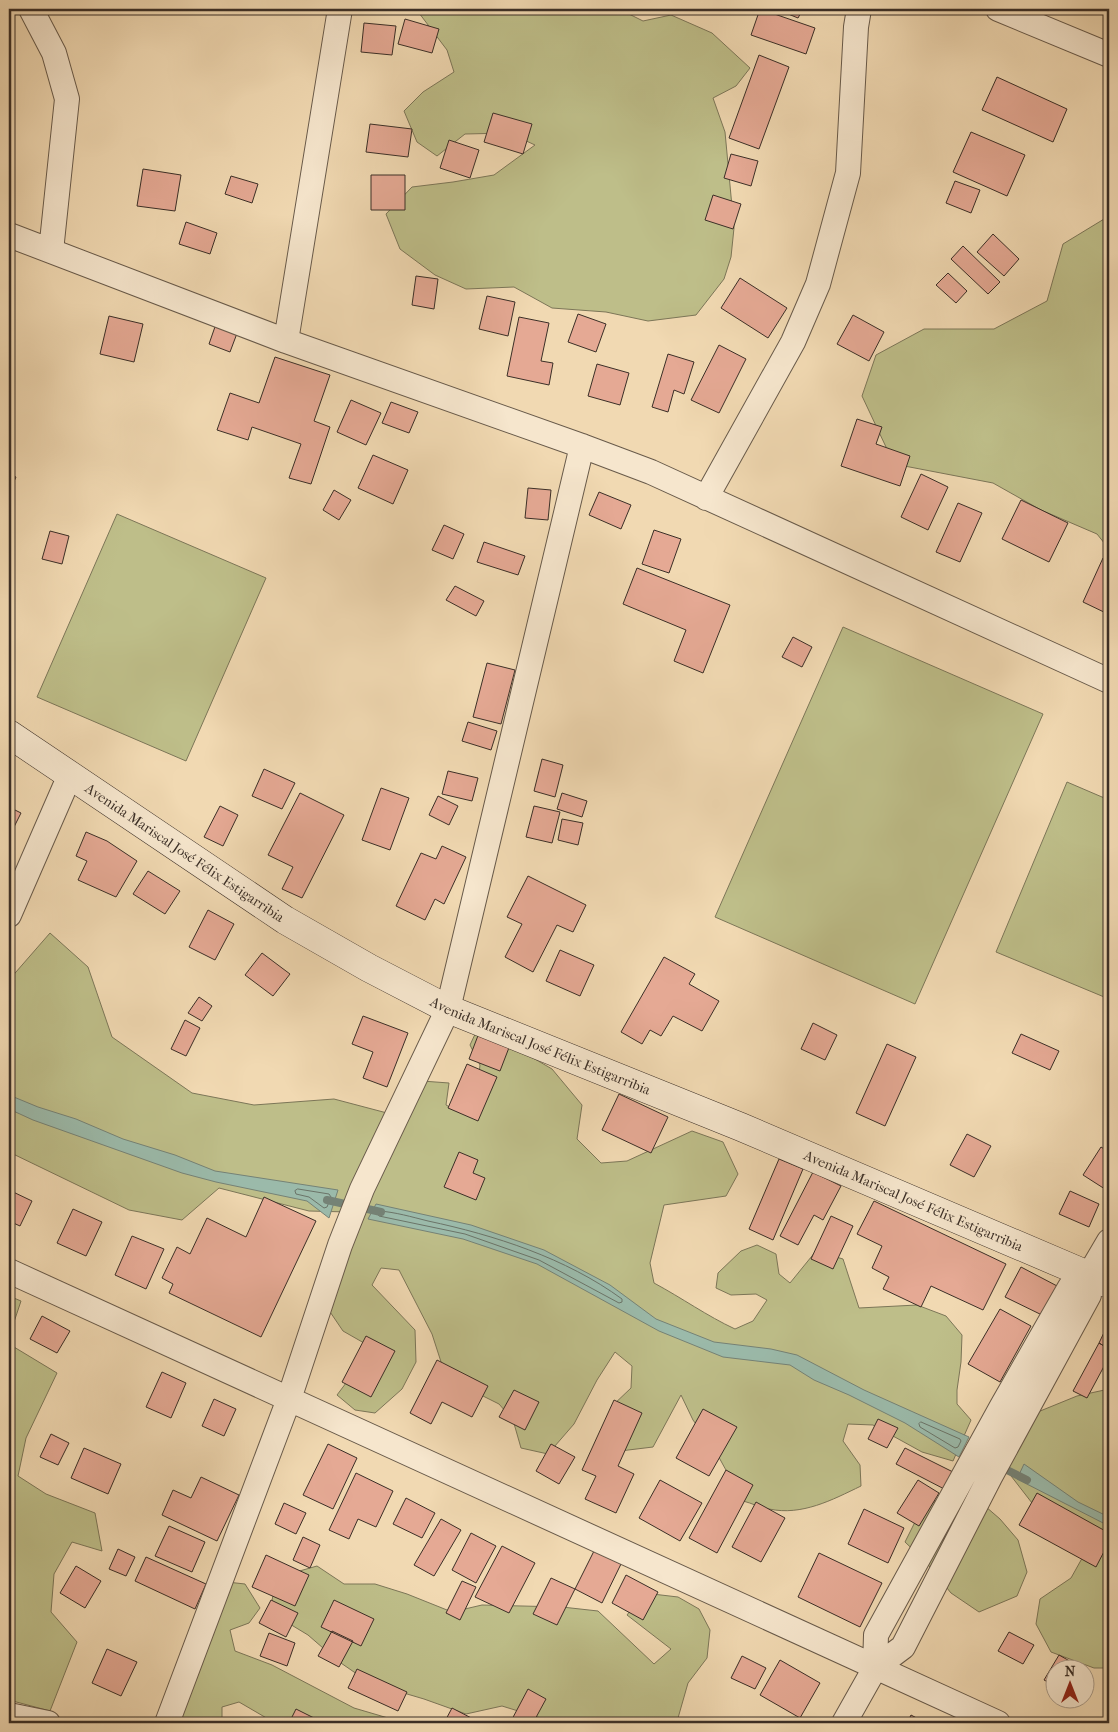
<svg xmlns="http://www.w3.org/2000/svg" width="1118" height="1732" viewBox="0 0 1118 1732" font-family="'IM FELL French Canon',serif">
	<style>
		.green { fill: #bebe89; stroke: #7c7658 }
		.water { fill: #9bbaaa; stroke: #758276 }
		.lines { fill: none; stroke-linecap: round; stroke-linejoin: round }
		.shore { stroke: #6b7468; stroke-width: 1 }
		.stream { stroke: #758276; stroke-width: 8 }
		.building { fill: #e5a994; stroke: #3b2f27 }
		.minor-casing { stroke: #685a4a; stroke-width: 26 }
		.secondary-casing { stroke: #3b2f27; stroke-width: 29 }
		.minor { stroke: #f6e6cd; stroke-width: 24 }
		.secondary { stroke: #f6e6cd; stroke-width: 28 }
		.labels { text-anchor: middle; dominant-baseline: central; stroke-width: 4.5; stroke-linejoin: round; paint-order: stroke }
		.street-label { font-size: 14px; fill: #3b2f27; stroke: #f6e6cd }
	</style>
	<rect width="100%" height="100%" fill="#f1d9b2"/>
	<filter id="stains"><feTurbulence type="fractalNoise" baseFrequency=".004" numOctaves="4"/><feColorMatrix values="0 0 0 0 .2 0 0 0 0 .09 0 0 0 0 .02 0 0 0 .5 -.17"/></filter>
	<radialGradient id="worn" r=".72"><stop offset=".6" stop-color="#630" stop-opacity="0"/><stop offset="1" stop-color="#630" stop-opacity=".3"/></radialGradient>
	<!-- green -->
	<path class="green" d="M 416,9 L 619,9 L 643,21 L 671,15 L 712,33 L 750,68 L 736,86 L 713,98 L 725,132 L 734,228 L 731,257 L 724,279 L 696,315 L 648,321 L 606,312 L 552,308 L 514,287 L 466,289 L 435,275 L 400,249 L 386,214 L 412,187 L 453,182 L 494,175 L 535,145 L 509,133 L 465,134 L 437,156 L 417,142 L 404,111 L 423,92 L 454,72 L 447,50 Z
		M 1109,216 L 1109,549 L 1097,534 L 1041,510 L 993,483 L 894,464 L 862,396 L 876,355 L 924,329 L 994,329 L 1047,301 L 1063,244 Z
		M 117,514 L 266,578 L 186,761 L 37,697 Z
		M 843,627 L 1043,714 L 915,1004 L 715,917 Z
		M 1067,782 L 1109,800 L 1109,999 L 996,952 Z
		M 50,933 L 88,967 L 112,1037 L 192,1093 L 254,1105 L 334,1099 L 387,1113 L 349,1212 L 309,1211 L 219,1188 L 182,1220 L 129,1210 L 9,1152 L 9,980 Z
		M 477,1030 L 528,1055 L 552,1069 L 582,1105 L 577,1139 L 601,1163 L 627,1161 L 692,1131 L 723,1142 L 738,1174 L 726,1196 L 664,1205 L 650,1263 L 654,1283 C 682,1298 707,1316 735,1329 L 753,1321 L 767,1300 L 756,1294 L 731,1295 L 716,1288 L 718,1273 L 741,1251 L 757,1245 L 776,1254 L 779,1274 L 790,1283 L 816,1251 L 843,1259 L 859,1308 L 917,1305 L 946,1316 L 962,1335 L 961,1362 L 957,1390 L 957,1404 L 971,1420 L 953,1461 L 922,1452 L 873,1425 L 848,1424 L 843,1441 L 860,1465 L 861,1486 C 832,1500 802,1516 769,1509 C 760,1508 752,1503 743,1501 L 716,1452 L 693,1420 L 681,1395 L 653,1447 L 620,1451 L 611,1407 L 631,1388 L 632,1366 L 615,1352 L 597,1380 L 574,1424 L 548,1454 L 521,1448 L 513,1420 L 499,1404 L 465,1387 L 443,1368 L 432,1334 L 399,1270 L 381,1268 L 372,1285 L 415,1330 L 416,1362 L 402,1389 L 375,1413 L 355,1410 L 337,1395 L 355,1371 L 364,1343 L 343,1331 L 322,1300 L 422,1081 L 449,1083 L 446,1105 L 459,1112 L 477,1091 L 480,1065 L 470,1045 Z
		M 9,1296 L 21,1301 L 9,1337 Z
		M 9,1344 L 57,1373 L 26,1438 L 18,1476 L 46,1494 L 95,1513 L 102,1551 L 72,1542 L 54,1574 L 51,1612 L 77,1642 L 50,1711 L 9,1700 Z
		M 1109,1389 L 1109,1668 L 1094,1668 L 1051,1652 L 1036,1624 L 1040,1599 L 1071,1578 L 1085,1553 L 1032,1503 L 1001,1463 L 1023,1418 L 1077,1396 Z
		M 948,1492 L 978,1500 L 1000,1519 L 1018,1540 L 1027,1572 L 1017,1596 L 979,1612 L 951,1593 L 925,1561 L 905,1542 L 920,1512 Z
		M 317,1566 L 344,1584 L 375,1584 L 407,1594 L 452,1612 L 482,1605 L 562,1607 L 598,1611 L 654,1664 L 671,1649 L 627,1615 L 644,1593 L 678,1597 L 699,1609 L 710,1630 L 707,1658 L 688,1683 L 678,1718 L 676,1723 L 557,1723 L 502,1706 L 466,1714 L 424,1699 L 370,1683 L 338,1661 L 308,1635 L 270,1612 L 273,1595 L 282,1576 Z
		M 218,1581 L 245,1584 L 260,1608 L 249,1623 L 230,1630 L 235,1651 L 272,1665 L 354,1708 L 405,1723 L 275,1723 L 239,1702 L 222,1707 L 222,1723 L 161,1723 Z"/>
	<!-- water -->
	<path class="water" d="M 9,1095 L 38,1107 L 76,1119 L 123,1139 L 175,1155 L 215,1171 L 338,1190 L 329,1218 L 307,1201 L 216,1182 L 182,1173 L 33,1120 L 9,1109 Z
		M 376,1204 L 471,1225 L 544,1250 L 610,1285 L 656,1319 L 714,1342 L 771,1349 L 797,1355 L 864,1390 L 969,1437 L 959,1457 L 905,1423 L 849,1395 L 814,1380 L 790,1365 L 723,1357 L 659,1331 L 537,1264 L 463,1239 L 368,1219 Z
		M 1024,1464 L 1078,1502 L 1109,1517 L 1109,1526 L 1017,1479 Z"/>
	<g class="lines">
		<!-- shore -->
		<path class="shore" d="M 298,1189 L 329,1194 L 331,1197 L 327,1207 L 324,1208 L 309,1197 L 296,1194 L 295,1191 Z
			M 379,1211 C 395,1212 412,1217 428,1221 C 494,1235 566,1258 622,1299 L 622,1302 L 619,1303 L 539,1260 L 465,1234 L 379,1216 L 377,1213 Z
			M 921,1422 L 960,1439 L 961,1441 L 958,1447 L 955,1448 L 920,1427 L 919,1424 Z"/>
		<!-- stream -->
		<path class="stream" d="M 327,1200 L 381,1212
			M 999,1466 L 1027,1480"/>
	</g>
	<!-- building -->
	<path class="building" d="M 760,9 L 815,28 L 806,54 L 751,35 Z
		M 776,9 L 803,9 L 798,18 Z
		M 405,19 L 439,29 L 432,53 L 398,44 Z
		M 364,23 L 396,26 L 392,55 L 361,52 Z
		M 759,55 L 789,67 L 759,149 L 729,138 Z
		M 997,77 L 1067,109 L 1053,142 L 982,110 Z
		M 493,113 L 532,124 L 523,154 L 484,142 Z
		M 370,124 L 412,129 L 408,157 L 366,152 Z
		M 971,132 L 1025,155 L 1007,196 L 953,172 Z
		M 1109,135 L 1109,148 L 1104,145 Z
		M 449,140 L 479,150 L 470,178 L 440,168 Z
		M 731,154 L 758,161 L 751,186 L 724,178 Z
		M 143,169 L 181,175 L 175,211 L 137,206 Z
		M 371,175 L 405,175 L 405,210 L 371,210 Z
		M 231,176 L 258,184 L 252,203 L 225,194 Z
		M 955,181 L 980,190 L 971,213 L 946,203 Z
		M 713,195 L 741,204 L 733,229 L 705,220 Z
		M 186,222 L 217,233 L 210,254 L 179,244 Z
		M 993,234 L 1019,259 L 1004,276 L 977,252 Z
		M 963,246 L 1000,282 L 988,294 L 951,259 Z
		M 948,273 L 967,291 L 956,303 L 936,285 Z
		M 416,276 L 438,279 L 434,309 L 412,305 Z
		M 740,278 L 787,308 L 768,338 L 721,308 Z
		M 487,296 L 515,302 L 508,336 L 479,329 Z
		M 578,314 L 606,324 L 596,352 L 568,342 Z
		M 853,315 L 884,332 L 869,361 L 837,344 Z
		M 109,316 L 143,324 L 134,362 L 100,354 Z
		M 519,317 L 549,323 L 541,361 L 553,363 L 549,385 L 507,376 Z
		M 217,321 L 239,328 L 230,352 L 209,344 Z
		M 719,345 L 746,359 L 719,413 L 691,400 Z
		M 668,354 L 694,362 L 684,394 L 674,390 L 668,412 L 652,407 Z
		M 275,357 L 330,375 L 314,421 L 330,427 L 311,484 L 289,478 L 301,444 L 252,427 L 248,440 L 217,430 L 230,393 L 259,403 Z
		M 597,364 L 629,373 L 620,405 L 588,396 Z
		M 351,400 L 381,413 L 366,445 L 337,432 Z
		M 391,402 L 418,412 L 409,433 L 382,423 Z
		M 857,419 L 882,427 L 876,444 L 910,456 L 900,486 L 841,466 Z
		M 373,455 L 408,470 L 393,504 L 358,488 Z
		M 9,474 L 16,477 L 9,493 Z
		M 921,474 L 948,487 L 928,530 L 901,517 Z
		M 528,488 L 551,490 L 548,520 L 525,518 Z
		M 334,490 L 351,500 L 339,520 L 323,510 Z
		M 599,492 L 631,505 L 621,529 L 589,515 Z
		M 1021,500 L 1068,523 L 1049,562 L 1002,539 Z
		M 958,503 L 982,513 L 960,562 L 936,552 Z
		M 444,525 L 464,534 L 453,559 L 432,550 Z
		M 654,530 L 681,539 L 669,573 L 642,564 Z
		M 50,531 L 69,536 L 62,564 L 42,559 Z
		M 484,542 L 525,556 L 518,575 L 477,562 Z
		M 1103,558 L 1109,561 L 1108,614 L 1083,602 Z
		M 637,568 L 730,605 L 703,673 L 674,661 L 686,630 L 623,604 Z
		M 455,586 L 484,601 L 476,616 L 446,600 Z
		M 9,590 L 14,594 L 9,599 Z
		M 793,637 L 812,647 L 802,667 L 782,657 Z
		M 487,663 L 515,670 L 501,724 L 473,717 Z
		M 468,722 L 497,731 L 491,750 L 462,741 Z
		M 542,759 L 563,765 L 555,797 L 534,791 Z
		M 264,769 L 295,783 L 282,809 L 252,796 Z
		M 448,771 L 478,778 L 472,801 L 442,794 Z
		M 381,788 L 409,798 L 390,850 L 362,840 Z
		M 300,793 L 344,815 L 302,898 L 282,889 L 293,867 L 268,855 Z
		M 562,793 L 587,801 L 582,817 L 557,809 Z
		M 438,796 L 458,806 L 449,825 L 429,815 Z
		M 220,806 L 238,815 L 223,846 L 204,837 Z
		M 534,806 L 560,812 L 552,843 L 526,837 Z
		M 9,807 L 21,813 L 9,837 Z
		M 562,819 L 583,823 L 578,845 L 558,840 Z
		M 86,832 L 107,841 L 137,861 L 116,897 L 78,880 L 87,861 L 76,856 Z
		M 442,846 L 466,857 L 444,904 L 435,899 L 425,920 L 396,906 L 421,853 L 436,859 Z
		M 148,871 L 180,891 L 165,914 L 133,894 Z
		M 528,876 L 586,905 L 573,932 L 557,925 L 533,972 L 505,957 L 522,924 L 507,917 Z
		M 208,910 L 234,924 L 215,960 L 189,947 Z
		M 560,950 L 594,965 L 580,996 L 546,981 Z
		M 262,953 L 290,974 L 273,996 L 245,975 Z
		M 664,957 L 695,974 L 689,984 L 719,1001 L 702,1031 L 673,1016 L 661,1036 L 650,1030 L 642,1044 L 621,1032 Z
		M 199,997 L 212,1006 L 202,1021 L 188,1013 Z
		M 363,1016 L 408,1033 L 387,1087 L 363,1078 L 373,1052 L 352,1044 Z
		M 185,1020 L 200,1028 L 186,1056 L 171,1049 Z
		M 813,1023 L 837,1035 L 825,1060 L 801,1049 Z
		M 479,1033 L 510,1045 L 500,1071 L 469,1059 Z
		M 1021,1034 L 1059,1051 L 1050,1070 L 1012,1053 Z
		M 887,1044 L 916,1057 L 885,1126 L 856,1113 Z
		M 467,1064 L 497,1077 L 478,1121 L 448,1108 Z
		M 619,1094 L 668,1117 L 651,1153 L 602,1130 Z
		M 967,1134 L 991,1146 L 974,1177 L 950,1165 Z
		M 1101,1147 L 1109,1152 L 1109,1188 L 1108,1191 L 1083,1175 Z
		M 459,1152 L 478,1160 L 473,1173 L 485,1178 L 476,1200 L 444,1187 Z
		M 779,1159 L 803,1169 L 773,1240 L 749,1229 Z
		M 813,1172 L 841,1186 L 823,1220 L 814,1215 L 798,1245 L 780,1236 Z
		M 9,1190 L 32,1201 L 20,1226 L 9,1221 Z
		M 1070,1191 L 1099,1204 L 1089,1227 L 1059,1214 Z
		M 264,1197 L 316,1221 L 261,1337 L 169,1293 L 173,1284 L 162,1278 L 177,1247 L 190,1254 L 207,1218 L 246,1237 Z
		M 874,1201 L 1006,1264 L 983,1310 L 931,1286 L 921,1307 L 883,1289 L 889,1277 L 872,1268 L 882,1246 L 857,1234 Z
		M 73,1209 L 102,1222 L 86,1256 L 57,1243 Z
		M 831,1216 L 853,1226 L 833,1269 L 811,1259 Z
		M 132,1236 L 164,1249 L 146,1289 L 115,1275 Z
		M 1021,1267 L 1059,1287 L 1044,1316 L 1005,1297 Z
		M 1000,1309 L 1031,1326 L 1000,1382 L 968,1364 Z
		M 42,1316 L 70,1331 L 57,1353 L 30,1339 Z
		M 1109,1322 L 1109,1349 L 1099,1343 Z
		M 366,1336 L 395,1351 L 371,1397 L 342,1382 Z
		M 1099,1343 L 1109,1349 L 1109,1357 L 1087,1398 L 1073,1391 Z
		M 437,1360 L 488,1386 L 472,1417 L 442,1402 L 431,1424 L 410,1413 Z
		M 162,1372 L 186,1383 L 171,1418 L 146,1407 Z
		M 514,1390 L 539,1402 L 525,1430 L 499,1417 Z
		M 214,1399 L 236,1409 L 224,1436 L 202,1426 Z
		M 614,1400 L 642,1413 L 618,1466 L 634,1474 L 616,1513 L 585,1499 L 596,1476 L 582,1470 Z
		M 703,1409 L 737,1427 L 709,1476 L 676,1458 Z
		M 878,1419 L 898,1428 L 887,1448 L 868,1439 Z
		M 51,1434 L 69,1443 L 58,1465 L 40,1457 Z
		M 328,1444 L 357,1458 L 333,1509 L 303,1495 Z
		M 551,1444 L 575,1457 L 559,1484 L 536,1471 Z
		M 84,1448 L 121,1464 L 108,1494 L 71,1478 Z
		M 905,1448 L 959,1475 L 950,1492 L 896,1464 Z
		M 726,1470 L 753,1485 L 717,1553 L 689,1538 Z
		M 356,1473 L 393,1491 L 376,1527 L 358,1519 L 349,1539 L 329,1530 Z
		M 201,1477 L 239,1495 L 217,1541 L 162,1515 L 173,1490 L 191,1498 Z
		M 660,1480 L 702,1503 L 680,1541 L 639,1518 Z
		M 918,1480 L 939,1493 L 919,1526 L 897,1513 Z
		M 1037,1493 L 1109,1533 L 1109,1542 L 1096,1567 L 1019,1525 Z
		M 406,1498 L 435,1513 L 422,1538 L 393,1524 Z
		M 756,1502 L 785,1518 L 761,1562 L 732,1547 Z
		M 284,1503 L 306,1513 L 296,1534 L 275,1524 Z
		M 864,1509 L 904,1528 L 888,1563 L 848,1544 Z
		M 441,1519 L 461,1530 L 434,1576 L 414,1565 Z
		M 169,1526 L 205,1542 L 192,1572 L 155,1556 Z
		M 471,1533 L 496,1546 L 476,1583 L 452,1570 Z
		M 303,1537 L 320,1545 L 310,1568 L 293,1560 Z
		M 502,1546 L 535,1563 L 509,1613 L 475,1597 Z
		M 118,1549 L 135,1557 L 126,1576 L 109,1569 Z
		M 594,1551 L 621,1564 L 602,1603 L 575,1589 Z
		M 819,1553 L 882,1583 L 860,1627 L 798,1597 Z
		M 266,1555 L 309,1575 L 295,1606 L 252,1587 Z
		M 146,1557 L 206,1584 L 195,1609 L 135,1581 Z
		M 76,1566 L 101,1581 L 85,1608 L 60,1593 Z
		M 626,1575 L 658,1592 L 643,1620 L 612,1603 Z
		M 551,1578 L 575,1589 L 557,1625 L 533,1614 Z
		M 462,1581 L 476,1587 L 460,1620 L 446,1613 Z
		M 271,1600 L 298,1613 L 286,1637 L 259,1623 Z
		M 334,1600 L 374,1619 L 361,1646 L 321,1627 Z
		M 332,1631 L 353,1641 L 339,1667 L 318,1656 Z
		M 1009,1632 L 1034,1645 L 1023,1664 L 998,1651 Z
		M 269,1633 L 295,1643 L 287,1666 L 260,1656 Z
		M 107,1649 L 137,1662 L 121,1696 L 92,1683 Z
		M 1059,1655 L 1082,1668 L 1081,1670 L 1056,1670 L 1056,1686 L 1044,1680 Z
		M 742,1656 L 766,1668 L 755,1689 L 731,1678 Z
		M 780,1660 L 820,1683 L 800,1718 L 760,1695 Z
		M 357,1669 L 407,1692 L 398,1711 L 348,1688 Z
		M 528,1689 L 546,1699 L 533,1723 L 510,1723 Z
		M 452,1708 L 481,1723 L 444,1723 Z
		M 296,1709 L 324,1723 L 289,1723 Z
		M 911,1715 L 926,1723 L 907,1723 Z"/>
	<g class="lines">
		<!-- minor casing -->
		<g class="minor-casing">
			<path id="minor" d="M 31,9 L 54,53 L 67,99 L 51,251
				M 998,9 L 1109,55
				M 9,235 L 286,341 L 582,446 L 651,472 L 1109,681
				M 286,341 L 340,9
				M 706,498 L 793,342 L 818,284 L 848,173 L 856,27 L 859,9
				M 9,915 L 70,775
				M 9,1271 L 998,1723
				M 875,1668 L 876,1635 L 1002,1406 L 1070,1287 L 1089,1275
				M 9,1715 L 48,1723
				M 167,1723 L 289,1399 L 340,1245 L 362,1189 L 448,1009 L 582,446
				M 844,1723 L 875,1668 L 903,1647 L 990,1477 L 1089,1295 L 1089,1275 L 1109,1241"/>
		</g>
		<!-- secondary casing -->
		<g class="secondary-casing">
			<g id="secondary">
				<path id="s1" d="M 9,734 L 285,920 L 369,968 L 448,1009 L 741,1127 L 1109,1284"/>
			</g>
		</g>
		<!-- minor -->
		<use href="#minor" class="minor"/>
		<!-- secondary -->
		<use href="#secondary" class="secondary"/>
	</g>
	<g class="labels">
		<!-- street labels -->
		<g class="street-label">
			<text stroke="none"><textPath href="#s1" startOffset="212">Avenida Mariscal José Félix Estigarribia</textPath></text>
			<text stroke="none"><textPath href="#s1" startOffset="618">Avenida Mariscal José Félix Estigarribia</textPath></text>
			<text stroke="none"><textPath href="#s1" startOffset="1022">Avenida Mariscal José Félix Estigarribia</textPath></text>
		</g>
	</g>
	<!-- margin -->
	<rect width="1118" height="1732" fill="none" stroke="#f1d9b2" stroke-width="30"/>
	<rect x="10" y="10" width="1098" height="1712" fill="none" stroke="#3b2f27" stroke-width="2.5"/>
	<rect x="15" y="15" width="1088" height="1702" fill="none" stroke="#3b2f27"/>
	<!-- north arrow -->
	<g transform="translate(1070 1684)"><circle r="24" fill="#f6e6cd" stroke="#ab9d8b"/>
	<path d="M0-4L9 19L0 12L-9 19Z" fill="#8f2418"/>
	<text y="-8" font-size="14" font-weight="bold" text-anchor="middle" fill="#3b2f27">N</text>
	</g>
	<rect width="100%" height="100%" filter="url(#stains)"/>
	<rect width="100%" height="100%" fill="url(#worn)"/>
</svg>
